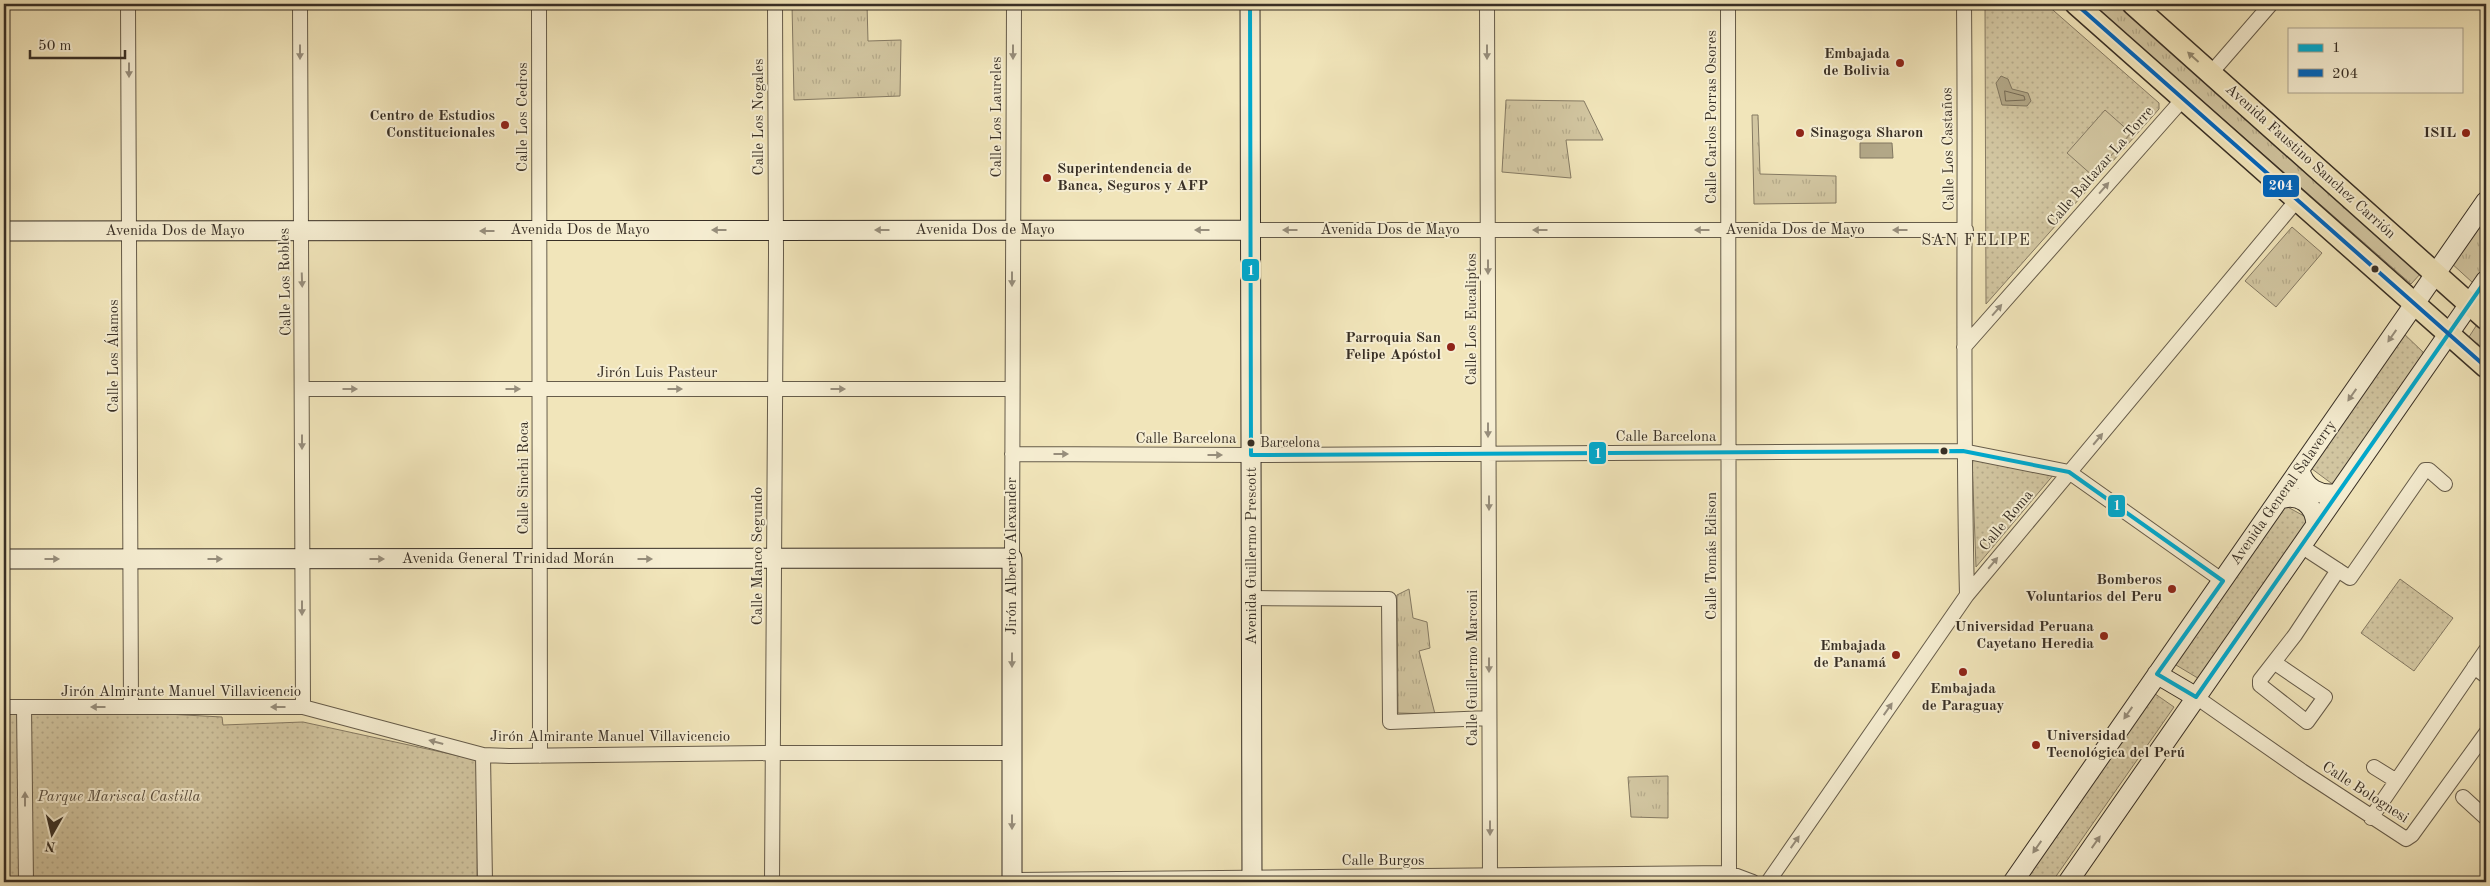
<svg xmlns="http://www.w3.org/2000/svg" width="2490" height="886" viewBox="0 0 2490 886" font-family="'Old Standard TT',serif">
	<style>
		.grass { fill: url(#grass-tufts); stroke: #857a63 }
		.park { fill: url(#park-dots); stroke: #857a63 }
		.garden { fill: #d2c6a1; stroke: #857a63 }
		.water { fill: #b2a787; stroke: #817760 }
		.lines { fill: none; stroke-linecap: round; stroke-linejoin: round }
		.shore { stroke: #756b56; stroke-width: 1 }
		.street-casing { stroke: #665c4a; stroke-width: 16 }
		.secondary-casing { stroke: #382f25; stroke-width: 21 }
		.primary-casing { stroke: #382f25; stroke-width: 24 }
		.street { stroke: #f6eed2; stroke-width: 14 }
		.secondary { stroke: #f6eed2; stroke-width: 19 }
		.primary { stroke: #f1e5ba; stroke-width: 21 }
		.bus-1-casing { stroke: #f6eed2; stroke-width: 8 }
		.bus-2-casing { stroke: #f6eed2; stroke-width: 8 }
		.bus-1 { stroke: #00a9ce; stroke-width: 4 }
		.bus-2 { stroke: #0065bd; stroke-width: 4 }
		.oneway { fill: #978e7c }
		.oneway2 { fill: #948a70 }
		.poi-dot { fill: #8f2418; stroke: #f6eed2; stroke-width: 2 }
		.bus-dot { fill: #382f25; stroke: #f6eed2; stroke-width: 2 }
		.labels { text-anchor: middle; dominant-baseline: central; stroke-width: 4; stroke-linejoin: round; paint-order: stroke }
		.bus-label { font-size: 14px; fill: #382f25; stroke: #f6eed2; text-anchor: start }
		.poi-label { font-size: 15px; font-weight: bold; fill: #382f25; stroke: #f6eed2; text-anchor: end }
		.street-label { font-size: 15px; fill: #382f25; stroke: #f6eed2 }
		.park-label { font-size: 15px; font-style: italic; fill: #574d3e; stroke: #f6eed2 }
		.neighbourhood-label { font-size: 16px; letter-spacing: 1px; fill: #382f25; stroke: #f6eed2 }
		.line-badge { stroke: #f6eed2; stroke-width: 2 }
		.badge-label { font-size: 14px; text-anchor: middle; font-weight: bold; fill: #fff }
	</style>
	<defs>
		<pattern id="grass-tufts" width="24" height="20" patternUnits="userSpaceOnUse" patternTransform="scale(1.25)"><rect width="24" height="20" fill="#d2c6a1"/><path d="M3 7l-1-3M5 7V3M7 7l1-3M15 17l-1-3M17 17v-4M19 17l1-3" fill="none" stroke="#b5aa8a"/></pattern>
		<pattern id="park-dots" width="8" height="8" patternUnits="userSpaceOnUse" patternTransform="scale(1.25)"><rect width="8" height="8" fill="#d2c6a1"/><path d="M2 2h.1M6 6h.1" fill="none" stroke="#b5aa8a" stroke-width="1.8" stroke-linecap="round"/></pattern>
	</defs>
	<rect width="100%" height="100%" fill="#f1e5ba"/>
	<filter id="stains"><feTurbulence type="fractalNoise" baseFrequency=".004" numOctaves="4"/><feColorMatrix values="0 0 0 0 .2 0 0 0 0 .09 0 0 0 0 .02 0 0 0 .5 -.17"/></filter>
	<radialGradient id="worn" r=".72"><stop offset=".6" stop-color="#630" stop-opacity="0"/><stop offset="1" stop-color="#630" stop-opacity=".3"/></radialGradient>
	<!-- grass -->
	<path class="grass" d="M 792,4 L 867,4 L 868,41 L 901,40 L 900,96 L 794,100 Z
		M 2092,4 L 2122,4 L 2422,272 L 2411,284 Z
		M 1506,100 L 1584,101 L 1603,140 L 1566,140 L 1571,178 L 1502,172 Z
		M 1752,115 L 1758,115 L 1760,174 L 1836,176 L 1836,203 L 1754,204 Z
		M 2486,210 L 2486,264 L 2473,283 L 2450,262 Z
		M 2292,227 L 2322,253 L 2276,307 L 2245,281 Z
		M 2478,323 L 2486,331 L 2486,362 L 2465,343 Z
		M 1409,589 L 1413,618 L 1427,622 L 1430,648 L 1419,651 L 1435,714 L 1398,713 L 1397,595 Z
		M 1668,776 L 1668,818 L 1631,817 L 1628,777 Z"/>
	<!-- park -->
	<path class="park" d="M 1985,4 L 2046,4 L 2159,103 L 2159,109 L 1986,304 Z
		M 2400,330 L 2425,354 L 2335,486 L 2308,466 Z
		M 1972,459 L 2055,473 L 1976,567 Z
		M 2282,504 L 2306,517 L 2307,524 L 2201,680 L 2171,662 Z
		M 2400,579 L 2453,618 L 2414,671 L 2361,633 Z
		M 2148,689 L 2174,707 L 2052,882 L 2019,882 Z
		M 4,711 L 129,712 L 222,717 L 223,725 L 303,722 L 478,760 L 477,882 L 4,882 Z"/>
	<!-- garden -->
	<path class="garden" d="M 2105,110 L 2131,133 L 2093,176 L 2067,153 Z"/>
	<!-- water -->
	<path class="water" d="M 2001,76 L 2008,79 L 2012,89 L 2028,93 L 2031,101 L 2027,106 L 2002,105 L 1996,83 Z
		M 1860,143 L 1892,143 L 1893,158 L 1860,158 Z"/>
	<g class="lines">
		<!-- shore -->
		<path class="shore" d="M 2005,91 L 2024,96 L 2025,100 L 2006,101 Z"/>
		<!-- street casing -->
		<g class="street-casing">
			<path id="street" d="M 128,4 L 131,707
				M 300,4 L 303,707
				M 539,4 L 540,756
				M 1487,4 L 1490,882
				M 1728,4 L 1729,882
				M 1964,4 C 1966,201 1962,398 1967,595
				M 2211,73 L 2271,4
				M 1251,230 L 1966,230
				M 1964,347 L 2183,99
				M 302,389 L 1012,389
				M 1012,454 L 1251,455 L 1963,451 L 2069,472 L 2223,581
				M 2301,546 L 2350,578 L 2425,470 L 2429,470 L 2445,484
				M 1012,558 L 1014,4
				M 1252,598 L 1389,599 L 1390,722 L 1489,718
				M 2275,663 L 2325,697 L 2307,722 L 2260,685 L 2260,680 L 2295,635 L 2338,570
				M 2474,667 L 2486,676
				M 2196,697 L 2302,771 L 2406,839 L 2412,835 L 2486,733
				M 4,707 L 303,707 L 483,755 L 509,756 L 773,753 L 1012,753
				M 24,707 L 26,882
				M 483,755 L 485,882
				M 2374,767 L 2395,780
				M 2463,797 L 2486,818
				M 2371,818 L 2486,650
				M 1012,880 L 1729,873 L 1753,882
				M 772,882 L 776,253 L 775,4
				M 1768,882 L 1967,595 L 2297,200"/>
		</g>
		<!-- secondary casing -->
		<g class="secondary-casing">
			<path id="secondary" d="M 1250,4 L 1252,882
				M 4,231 L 1251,230
				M 2300,470 C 2304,488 2320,497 2338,493
				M 2280,499 C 2299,493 2315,504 2316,525
				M 4,559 L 1012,558 L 1012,882
				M 2157,674 L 2196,697
				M 2013,882 L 2486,201
				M 2068,882 L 2486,280"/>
		</g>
		<!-- primary casing -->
		<g class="primary-casing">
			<path id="primary" d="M 2076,4 L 2486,367
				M 2133,4 L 2486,319"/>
		</g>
		<!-- street -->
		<use href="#street" class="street"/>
		<!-- secondary -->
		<use href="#secondary" class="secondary"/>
		<!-- primary -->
		<use href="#primary" class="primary"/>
		<!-- bus-1 casing -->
		<g class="bus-1-casing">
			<path id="bus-1" d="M 1250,4 L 1251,455 L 1963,451 L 2069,472 L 2223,581 L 2157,674 L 2196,697 L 2486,280"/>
		</g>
		<!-- bus-2 casing -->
		<g class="bus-2-casing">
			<path id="bus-2" d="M 2076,4 L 2486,367"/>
		</g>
		<!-- bus-1 -->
		<use href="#bus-1" class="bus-1"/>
		<!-- bus-2 -->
		<use href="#bus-2" class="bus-2"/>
	</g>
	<!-- one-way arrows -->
	<defs><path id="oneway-solid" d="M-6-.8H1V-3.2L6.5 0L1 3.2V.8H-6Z" transform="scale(1.25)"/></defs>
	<g class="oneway">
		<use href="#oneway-solid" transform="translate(300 52) rotate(90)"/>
		<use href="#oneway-solid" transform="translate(1013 52) rotate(90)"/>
		<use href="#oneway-solid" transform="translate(1487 52) rotate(90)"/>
		<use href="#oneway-solid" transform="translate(129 70) rotate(90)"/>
		<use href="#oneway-solid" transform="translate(2104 188) rotate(-49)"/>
		<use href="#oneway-solid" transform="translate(719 230) rotate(180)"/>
		<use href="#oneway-solid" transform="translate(882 230) rotate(180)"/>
		<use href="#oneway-solid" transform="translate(1202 230) rotate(180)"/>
		<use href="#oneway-solid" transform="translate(1290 230) rotate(-180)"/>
		<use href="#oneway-solid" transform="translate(1540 230) rotate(-180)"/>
		<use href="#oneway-solid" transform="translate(1702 230) rotate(-180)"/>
		<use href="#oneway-solid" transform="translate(1900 230) rotate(-180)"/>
		<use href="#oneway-solid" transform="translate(487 231) rotate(180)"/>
		<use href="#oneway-solid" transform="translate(1488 267) rotate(90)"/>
		<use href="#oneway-solid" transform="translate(1012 279) rotate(90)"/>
		<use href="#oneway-solid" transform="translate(302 280) rotate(88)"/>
		<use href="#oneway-solid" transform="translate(1997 310) rotate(-49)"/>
		<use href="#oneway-solid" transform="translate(2392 336) rotate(125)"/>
		<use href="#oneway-solid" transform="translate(350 389)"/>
		<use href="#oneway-solid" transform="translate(513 389)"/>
		<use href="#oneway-solid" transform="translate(675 389)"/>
		<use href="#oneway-solid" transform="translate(838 389)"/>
		<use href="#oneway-solid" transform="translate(2352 395) rotate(125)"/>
		<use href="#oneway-solid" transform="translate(1488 430) rotate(90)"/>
		<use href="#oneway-solid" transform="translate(2098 439) rotate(-50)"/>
		<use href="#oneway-solid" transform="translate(302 442) rotate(90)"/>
		<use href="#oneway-solid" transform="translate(1061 454)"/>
		<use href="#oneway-solid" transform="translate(1215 455)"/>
		<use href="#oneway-solid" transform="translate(1489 503) rotate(90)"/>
		<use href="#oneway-solid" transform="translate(52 559)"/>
		<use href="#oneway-solid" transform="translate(215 559)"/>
		<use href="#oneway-solid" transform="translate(377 559)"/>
		<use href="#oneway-solid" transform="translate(645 559)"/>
		<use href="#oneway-solid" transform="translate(1993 563) rotate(-50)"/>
		<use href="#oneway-solid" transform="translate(302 608) rotate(90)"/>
		<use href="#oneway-solid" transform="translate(1012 660) rotate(90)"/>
		<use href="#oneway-solid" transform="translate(1489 665) rotate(90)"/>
		<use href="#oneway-solid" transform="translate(98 707) rotate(-180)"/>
		<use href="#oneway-solid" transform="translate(278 707) rotate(-180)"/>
		<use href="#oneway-solid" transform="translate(1888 709) rotate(-55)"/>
		<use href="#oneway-solid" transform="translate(2128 713) rotate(125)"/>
		<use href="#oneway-solid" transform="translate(436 742) rotate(-165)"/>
		<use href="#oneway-solid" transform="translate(25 799) rotate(-90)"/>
		<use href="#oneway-solid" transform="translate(1012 822) rotate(90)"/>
		<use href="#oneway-solid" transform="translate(1490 828) rotate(90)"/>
		<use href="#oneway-solid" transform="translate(1795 842) rotate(-55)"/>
		<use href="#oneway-solid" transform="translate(2096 842) rotate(-55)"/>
		<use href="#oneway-solid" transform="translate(2037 847) rotate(125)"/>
	</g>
	<use class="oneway2" href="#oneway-solid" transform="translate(2193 57) rotate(-138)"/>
	<!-- markers -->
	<g class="poi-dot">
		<circle cx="1900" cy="63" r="5"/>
		<circle cx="505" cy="125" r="5"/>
		<circle cx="1800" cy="133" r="5"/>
		<circle cx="2466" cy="133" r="5"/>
		<circle cx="1047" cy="178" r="5"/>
		<circle cx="1451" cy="347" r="5"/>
		<circle cx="2172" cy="589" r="5"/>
		<circle cx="2104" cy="636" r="5"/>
		<circle cx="1896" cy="655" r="5"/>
		<circle cx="1963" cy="672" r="5"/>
		<circle cx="2036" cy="745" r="5"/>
	</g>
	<g class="bus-dot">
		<circle cx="2375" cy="269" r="4.5"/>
		<circle cx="1251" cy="443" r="4.5"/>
		<circle cx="1944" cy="451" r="4.5"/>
	</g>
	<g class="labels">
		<!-- bus labels -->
		<g class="bus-label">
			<text x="1260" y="443">Barcelona</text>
		</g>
		<!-- poi labels -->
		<g class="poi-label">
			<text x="1890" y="54">Embajada<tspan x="1890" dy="17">de Bolivia</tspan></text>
			<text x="495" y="116">Centro de Estudios<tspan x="495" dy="17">Constitucionales</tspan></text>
			<text x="1810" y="133" text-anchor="start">Sinagoga Sharon</text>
			<text x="2456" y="133">ISIL</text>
			<text x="1057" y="169" text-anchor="start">Superintendencia de<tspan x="1057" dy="17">Banca, Seguros y AFP</tspan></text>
			<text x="1441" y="338">Parroquia San<tspan x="1441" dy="17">Felipe Apóstol</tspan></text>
			<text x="2162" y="580">Bomberos<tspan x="2162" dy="17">Voluntarios del Peru</tspan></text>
			<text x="2094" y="627">Universidad Peruana<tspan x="2094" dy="17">Cayetano Heredia</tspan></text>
			<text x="1886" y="646">Embajada<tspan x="1886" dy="17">de Panamá</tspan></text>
			<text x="1963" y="689" text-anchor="middle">Embajada<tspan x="1963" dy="17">de Paraguay</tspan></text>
			<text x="2046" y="736" text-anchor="start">Universidad<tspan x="2046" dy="17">Tecnológica del Perú</tspan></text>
		</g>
		<!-- street labels -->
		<g class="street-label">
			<text transform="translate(523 117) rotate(-90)">Calle Los Cedros</text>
			<text transform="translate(759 117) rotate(-90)">Calle Los Nogales</text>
			<text transform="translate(997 117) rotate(-90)">Calle Los Laureles</text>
			<text transform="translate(1712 117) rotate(-90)">Calle Carlos Porras Osores</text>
			<text transform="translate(1949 149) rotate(-91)">Calle Los Castaños</text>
			<text transform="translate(2310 162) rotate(42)">Avenida Faustino Sanchez Carrión</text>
			<text transform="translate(2101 167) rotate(-49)">Calle Baltazar La Torre</text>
			<text x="580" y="230">Avenida Dos de Mayo</text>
			<text x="985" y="230">Avenida Dos de Mayo</text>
			<text x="1390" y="230">Avenida Dos de Mayo</text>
			<text x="1795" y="230">Avenida Dos de Mayo</text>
			<text x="175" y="231">Avenida Dos de Mayo</text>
			<text transform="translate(286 282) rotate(-91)">Calle Los Robles</text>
			<text transform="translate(1472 319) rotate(-90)">Calle Los Eucaliptos</text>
			<text transform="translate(114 356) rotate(-90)">Calle Los Álamos</text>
			<text x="657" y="373">Jirón Luis Pasteur</text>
			<text x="1666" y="437">Calle Barcelona</text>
			<text x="1186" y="439">Calle Barcelona</text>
			<text transform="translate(524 478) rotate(-90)">Calle Sinchi Roca</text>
			<text transform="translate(2284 493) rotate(-55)">Avenida General Salaverry</text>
			<text transform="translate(2007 521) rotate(-50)">Calle Roma</text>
			<text transform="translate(758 556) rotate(-90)">Calle Manco Segundo</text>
			<text transform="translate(1012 556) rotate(-90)">Jirón Alberto Alexander</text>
			<text transform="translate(1252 556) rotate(-90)">Avenida Guillermo Prescott</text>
			<text transform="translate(1712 556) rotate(-90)">Calle Tomás Edison</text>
			<text x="508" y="559">Avenida General Trinidad Morán</text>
			<text transform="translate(1473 668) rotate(-90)">Calle Guillermo Marconi</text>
			<text x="181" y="692">Jirón Almirante Manuel Villavicencio</text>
			<text x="610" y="737">Jirón Almirante Manuel Villavicencio</text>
			<text transform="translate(2365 793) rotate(33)">Calle Bolognesi</text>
			<text x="1383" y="861">Calle Burgos</text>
		</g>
		<!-- park labels -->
		<g class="park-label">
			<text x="119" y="797">Parque Mariscal Castilla</text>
		</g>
		<!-- neighbourhood labels -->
		<g class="neighbourhood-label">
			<text x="1976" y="241">SAN FELIPE</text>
		</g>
	</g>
	<g class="line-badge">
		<rect x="2262" y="174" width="38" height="24" rx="5" fill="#0065bd"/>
		<rect x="1241" y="258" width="19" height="24" rx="5" fill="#00a9ce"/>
		<rect x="1588" y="441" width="19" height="24" rx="5" fill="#00a9ce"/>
		<rect x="2107" y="494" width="19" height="24" rx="5" fill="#00a9ce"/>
	</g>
	<g class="badge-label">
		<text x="2281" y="190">204</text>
		<text x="1251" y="275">1</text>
		<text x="1598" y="458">1</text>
		<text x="2117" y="510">1</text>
	</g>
	<!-- margin -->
	<rect width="2490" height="886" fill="none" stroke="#f1e5ba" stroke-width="20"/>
	<rect x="5" y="5" width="2480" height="876" fill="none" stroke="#382f25" stroke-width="2.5"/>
	<rect x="10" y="10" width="2470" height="866" fill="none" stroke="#382f25"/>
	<!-- legend -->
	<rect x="2288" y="28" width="175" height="65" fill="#f6eed2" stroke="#aaa28d"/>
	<rect x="2298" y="44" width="25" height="8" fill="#00a9ce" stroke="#aaa28d"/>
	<text x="2332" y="52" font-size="15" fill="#382f25">1</text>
	<rect x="2298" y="69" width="25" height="8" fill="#0065bd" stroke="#aaa28d"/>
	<text x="2332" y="78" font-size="15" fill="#382f25">204</text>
	<!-- north arrow -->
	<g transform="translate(52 834) rotate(188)" stroke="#f6eed2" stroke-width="4" paint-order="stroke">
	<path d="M0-4L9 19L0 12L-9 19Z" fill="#382f25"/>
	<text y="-8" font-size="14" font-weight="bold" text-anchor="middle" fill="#382f25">N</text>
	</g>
	<!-- scale -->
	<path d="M30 50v8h95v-8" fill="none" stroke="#382f25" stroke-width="2.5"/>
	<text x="38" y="50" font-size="15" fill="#382f25" stroke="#f6eed2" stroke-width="4" paint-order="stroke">50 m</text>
	<rect width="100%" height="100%" filter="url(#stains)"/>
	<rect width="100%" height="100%" fill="url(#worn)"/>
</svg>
